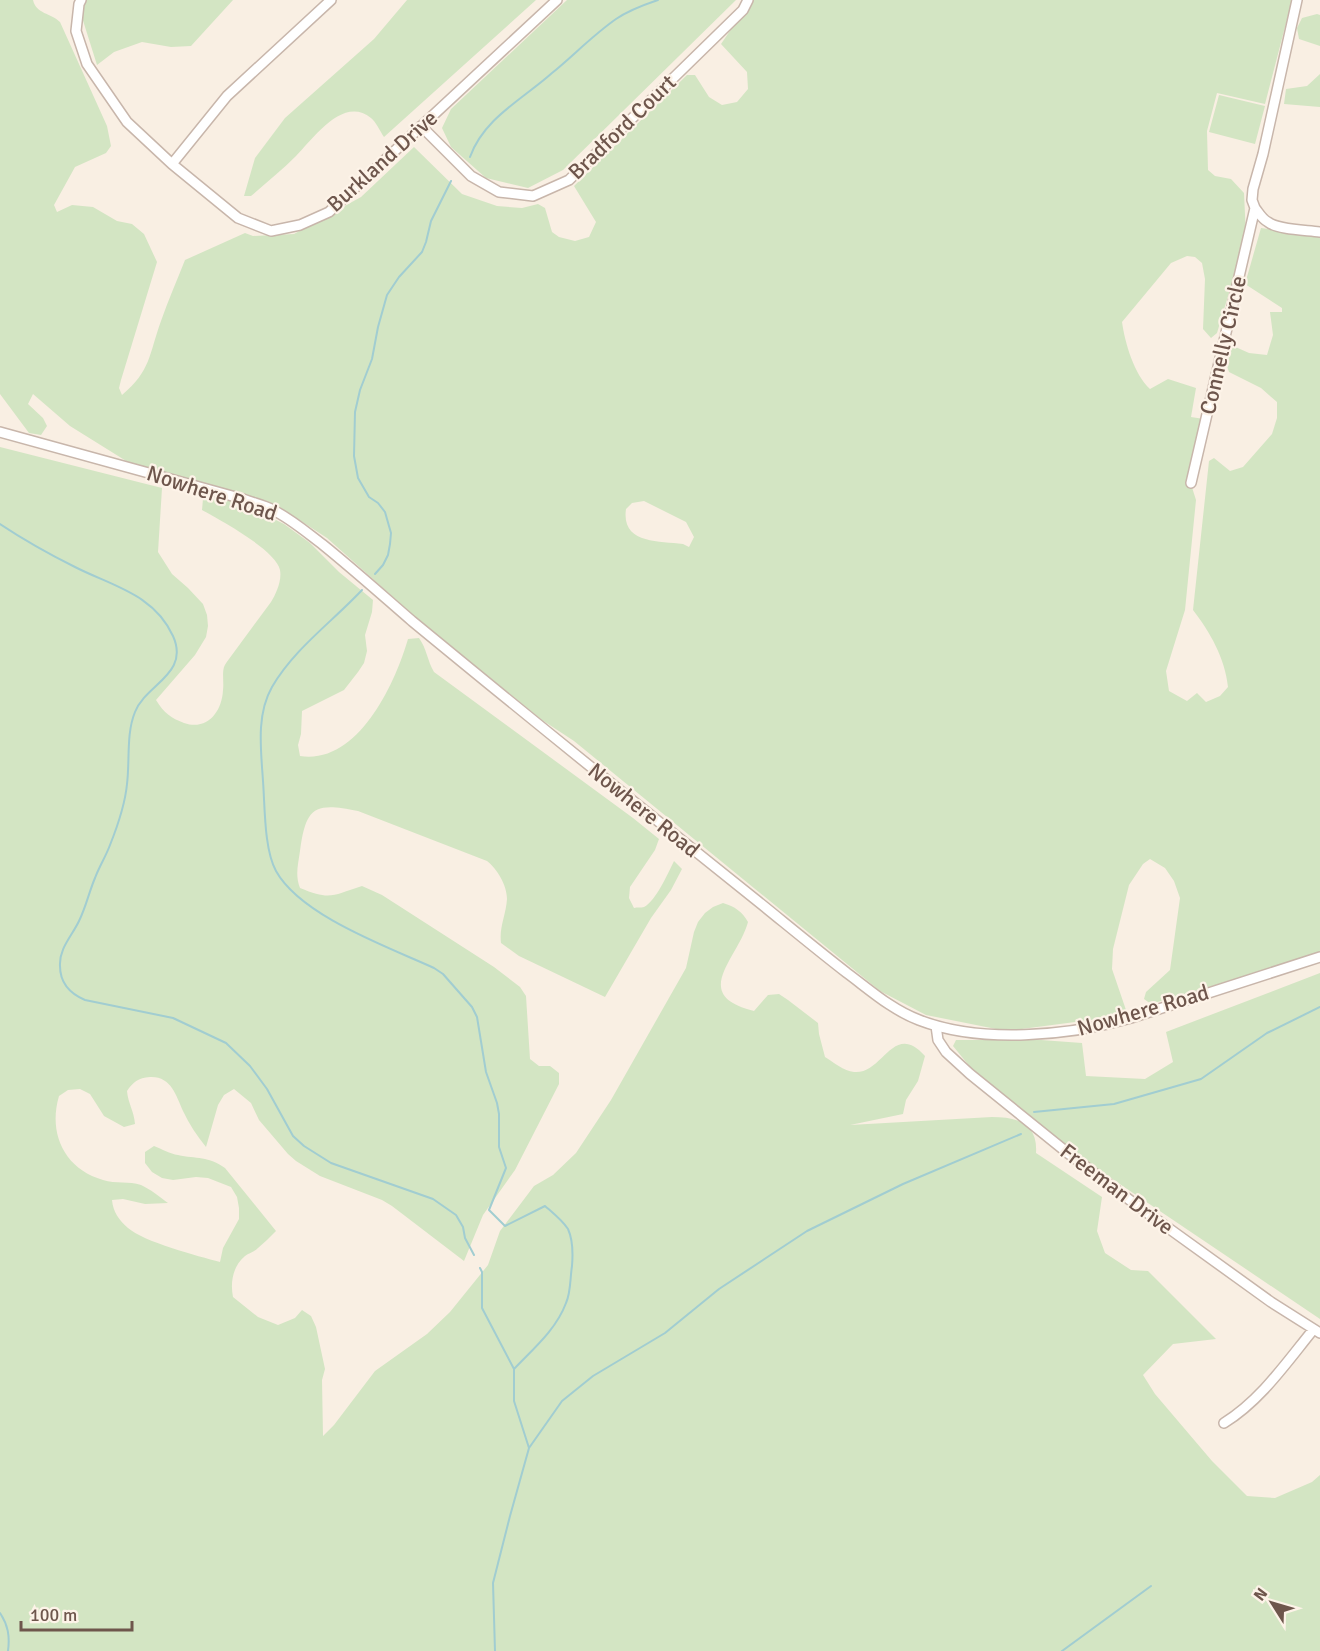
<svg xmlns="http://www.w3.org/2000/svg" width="1320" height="1651" viewBox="0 0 1320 1651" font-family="Signika,sans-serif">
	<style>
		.green { fill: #d3e5c3; fill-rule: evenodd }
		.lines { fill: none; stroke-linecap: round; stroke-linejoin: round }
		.stream { stroke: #a1cdd1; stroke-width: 2 }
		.minor-casing { stroke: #c8b6ab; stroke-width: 12 }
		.minor { stroke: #fff; stroke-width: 9 }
		.labels { text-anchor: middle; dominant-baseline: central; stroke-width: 4.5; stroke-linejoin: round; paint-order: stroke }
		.street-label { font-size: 22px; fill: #6e564c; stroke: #fdf3e8 }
	</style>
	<rect width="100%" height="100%" fill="#f9efe3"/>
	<!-- green -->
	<path class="green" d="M 0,0 L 33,0 C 36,14 51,13 60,22 L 107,126 L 111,146 L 106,153 L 75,167 L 54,205 L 57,212 L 72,205 L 93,207 L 117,221 L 132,224 L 144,234 L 157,262 L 121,380 L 119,388 L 122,395 C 151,371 149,354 161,321 C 168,301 177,280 185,260 L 245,233 L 253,236 L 294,234 L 361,197 L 414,147 L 462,194 L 497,206 L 522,208 L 538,204 L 545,208 L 552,232 L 559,237 L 575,241 L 589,237 L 596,222 L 574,186 L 687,75 L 695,75 L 709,97 L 722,105 L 737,102 L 748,89 L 747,72 L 721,44 L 751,0 L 1292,0 L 1265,104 L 1217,93 L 1207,131 L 1208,170 L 1215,176 L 1231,179 L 1244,193 L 1246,236 L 1217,333 L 1211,338 L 1203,329 L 1205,279 L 1202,263 L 1195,257 L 1187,256 L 1171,263 L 1122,322 C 1125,343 1134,374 1150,389 L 1168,379 L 1196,388 L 1191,417 L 1204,419 L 1189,478 L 1196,500 L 1185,610 L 1166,671 L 1169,691 L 1187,701 L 1197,693 L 1206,702 L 1220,696 L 1228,687 C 1225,658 1210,632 1193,610 L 1209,461 L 1214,458 L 1230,471 L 1243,467 L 1272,434 L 1277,418 L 1277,402 L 1261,388 L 1229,372 L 1223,354 L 1231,345 L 1249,353 L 1267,355 L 1273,335 L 1270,312 L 1282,312 L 1282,308 L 1245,284 L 1261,228 L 1320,236 L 1320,954 L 1151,1004 L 1144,999 L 1146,992 L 1170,970 L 1180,898 L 1174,881 L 1165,868 L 1150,859 L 1143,864 L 1129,885 L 1113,949 L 1112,969 L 1126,1010 L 1098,1019 L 1006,1031 L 926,1015 L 880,991 L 574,741 L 542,720 L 421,622 L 327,538 L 278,506 L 131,464 L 70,426 L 33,394 L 28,404 L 43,418 L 47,426 L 41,435 L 29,433 L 0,394 ZM 644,501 L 686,522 L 694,537 L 689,547 L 683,544 C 658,541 621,544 626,509 L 632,503 Z
		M 87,0 L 233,0 L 191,46 L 171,47 L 142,42 L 114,52 L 97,65 L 80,11 Z
		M 407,0 L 536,0 L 384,137 C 380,131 376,122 371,118 C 343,95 313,139 296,156 C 282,170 266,183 251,196 L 244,196 L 255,158 L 285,118 L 374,39 Z
		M 567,0 L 736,0 L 563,170 L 528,188 L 486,178 L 451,147 L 442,128 L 451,109 Z
		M 1317,14 L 1320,15 L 1320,46 L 1299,39 L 1297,28 L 1302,18 Z
		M 1320,74 L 1320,107 L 1284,104 L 1286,89 L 1307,86 Z
		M 1219,95 L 1265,106 L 1255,144 L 1209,132 Z
		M 0,447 L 162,488 L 158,552 L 172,574 L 188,588 L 203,604 L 207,615 L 208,626 L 206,637 L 195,655 L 156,700 C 164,713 171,718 184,723 C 207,731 222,712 223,690 C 224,683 222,674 224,667 C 225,664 227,662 229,659 L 271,602 C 276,594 282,581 280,570 C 276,550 220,520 202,510 L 203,499 L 213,494 L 223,497 L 254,509 L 284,524 L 310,543 L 339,572 L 373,600 L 372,612 L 365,635 L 367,651 L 364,663 L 358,672 L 344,690 L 302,711 L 301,734 L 298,745 L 300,756 C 358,765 395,684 408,639 L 419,638 C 427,649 427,660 434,672 L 633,818 L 659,839 L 655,850 L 630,887 L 629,898 L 634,908 C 637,907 641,908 644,907 C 656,901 668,873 674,861 L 682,869 L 671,890 L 651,918 L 605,997 L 519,956 L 501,943 C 499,927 506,915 507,899 C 507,885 497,869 487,861 L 358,811 C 314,802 306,807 300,851 C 298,865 295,875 300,888 C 331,901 333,895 362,886 L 382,895 L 494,967 L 520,987 L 526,996 L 530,1059 L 539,1066 L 550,1066 L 559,1073 L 559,1084 L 515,1170 L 483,1215 L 464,1261 L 392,1206 L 382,1200 L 320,1176 L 296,1161 L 288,1154 L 259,1120 L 251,1103 L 234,1089 L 224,1095 L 218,1105 L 206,1147 C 197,1136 189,1124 183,1111 C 176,1095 171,1076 150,1077 C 138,1078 133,1082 127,1091 C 128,1103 134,1111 135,1124 L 124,1127 L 104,1116 L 90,1094 L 80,1089 L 68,1090 L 59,1096 C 48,1133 64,1169 103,1180 C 116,1184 129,1181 141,1185 C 150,1189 160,1197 168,1203 L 145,1204 L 123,1199 L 112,1200 C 113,1212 119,1220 128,1228 C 144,1242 198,1256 220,1262 L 223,1248 L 239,1219 L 239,1208 L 237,1197 L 231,1187 L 208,1178 L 196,1177 L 173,1180 L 162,1178 L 152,1172 L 145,1163 L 145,1152 L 154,1146 C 162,1149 170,1154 178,1155 C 196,1159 209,1156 225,1168 L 276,1231 C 270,1237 264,1243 258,1248 C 254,1252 249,1253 245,1256 C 233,1266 230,1282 233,1297 L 258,1317 L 278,1325 L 295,1318 L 302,1310 L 311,1316 L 316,1327 L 325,1369 L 322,1380 L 323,1436 L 334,1425 L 375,1371 L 427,1334 L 450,1312 L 488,1265 L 500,1231 L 534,1186 L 553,1175 L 576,1153 L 611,1100 L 686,968 L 694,932 L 698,922 L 705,913 L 713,907 L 723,903 C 735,907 742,911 748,922 C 738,959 689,995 754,1011 L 768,995 L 779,994 L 788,1000 L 818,1023 L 819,1034 L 825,1057 C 833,1062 844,1071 854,1072 C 883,1075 893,1020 925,1056 L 918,1081 L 906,1100 L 903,1114 L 850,1125 L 992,1117 C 1018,1117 1038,1124 1036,1153 L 1102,1197 L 1097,1231 L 1105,1253 L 1131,1270 L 1148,1271 L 1216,1339 L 1173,1344 L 1143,1375 L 1155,1394 L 1212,1461 L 1247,1496 L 1275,1498 L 1312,1482 L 1320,1475 L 1320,1651 L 0,1651 Z
		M 1320,973 L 1320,1319 L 1093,1166 L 980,1079 L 953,1046 L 956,1040 L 1041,1040 L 1082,1043 L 1086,1076 L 1145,1079 L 1173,1062 L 1166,1032 Z"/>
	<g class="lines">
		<!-- stream -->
		<path class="stream" d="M 470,157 C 484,118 523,99 552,73 C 573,56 593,35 616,19 C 629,10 643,5 658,0
			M 0,524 C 24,540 49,554 75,567 C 112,586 154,594 173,636 C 190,674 146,684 135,712 C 126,734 130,760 127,784 C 125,805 118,825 110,845 C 106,856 99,867 95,878 C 89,892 86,907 79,921 C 72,936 59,948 60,966 C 60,983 71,994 85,1000 L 173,1018 L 226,1043 L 250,1066 L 267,1089 L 293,1136 L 304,1146 L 331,1163 L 433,1199 L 456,1215 L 463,1227 L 465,1238 L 474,1255
			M 375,574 L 383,565 L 388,555 L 390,544 L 391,533 L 385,512 L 378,503 L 369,497 L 358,478 L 354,456 L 355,412 L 360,390 L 372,359 L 378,327 L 387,295 L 399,277 L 422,252 L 426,242 L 431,221 L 451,181
			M 362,590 C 332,622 294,649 272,687 C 256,715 261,750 263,781 C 265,807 264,849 276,871 C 301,916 388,947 434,968 L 443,974 L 472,1007 L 477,1017 L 486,1072 L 497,1103 L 499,1114 L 499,1147 L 506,1168 L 489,1210 L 505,1226 L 545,1206 C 553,1213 562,1220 568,1229 C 573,1240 573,1254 572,1266 C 570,1278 571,1292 566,1303 C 556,1330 533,1349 514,1369
			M 1034,1112 L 1114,1104 L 1201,1079 L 1267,1033 L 1320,1007
			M 480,1268 L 482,1272 L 482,1308 L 514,1369 L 514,1401 L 529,1448 L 510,1516 L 493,1583 L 495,1651
			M 529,1448 L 562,1401 L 593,1376 L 665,1333 L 719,1289 L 807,1231 L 903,1184 L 1021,1134
			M 0,1613 C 8,1625 10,1636 8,1651
			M 1062,1651 L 1151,1586"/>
		<!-- minor casing -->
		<g class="minor-casing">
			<path id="minor" d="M 81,0 L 79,4 L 76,31 L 87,64 L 127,122 L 172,164 L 238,218 L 271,231 L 300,225 L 329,212 L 557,0
				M 421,126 L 471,176 L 499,192 L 533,196 L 569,180 L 743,10 L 748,0
				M 172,164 L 227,96 L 331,0
				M 1255,208 C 1259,213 1262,219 1268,222 C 1278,230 1306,230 1320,232
				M 0,432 L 243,499 C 253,503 264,505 273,510 C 291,519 306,532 322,544 C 353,569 382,595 412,621 C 525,714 640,807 755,899 C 786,924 816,949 847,973 C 870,990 892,1010 919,1020 C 981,1044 1069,1036 1131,1018 L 1320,957
				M 1191,483 L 1255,208 L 1252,200 L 1253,189 L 1263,154 L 1297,0
				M 936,1026 L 938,1040 L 946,1052 L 970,1074 L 1069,1154 L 1135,1204 L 1271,1302 L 1320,1333
				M 1224,1423 C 1261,1400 1286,1363 1313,1330"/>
		</g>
		<!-- minor -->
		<use href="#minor" class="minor"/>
	</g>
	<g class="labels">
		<!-- street labels -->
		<g class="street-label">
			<text transform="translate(622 127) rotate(-44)">Bradford Court</text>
			<text transform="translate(382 161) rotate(-42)">Burkland Drive</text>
			<text transform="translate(1223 345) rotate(-77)">Connelly Circle</text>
			<text transform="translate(212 493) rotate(18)">Nowhere Road</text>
			<text transform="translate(644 810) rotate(39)">Nowhere Road</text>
			<text transform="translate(1143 1010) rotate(-16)">Nowhere Road</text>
			<text transform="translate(1117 1189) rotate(37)">Freeman Drive</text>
		</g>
	</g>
	<!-- north arrow -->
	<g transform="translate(1272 1603) rotate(307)" stroke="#fdf3e8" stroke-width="4.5" paint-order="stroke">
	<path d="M0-4.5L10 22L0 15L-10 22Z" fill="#6e564c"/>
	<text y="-9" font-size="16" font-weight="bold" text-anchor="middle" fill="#6e564c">N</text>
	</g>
	<!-- scale -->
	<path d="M21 1621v9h111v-9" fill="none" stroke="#6e564c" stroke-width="3"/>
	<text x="30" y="1621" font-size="18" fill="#6e564c" stroke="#fdf3e8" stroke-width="4.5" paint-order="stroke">100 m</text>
</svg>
